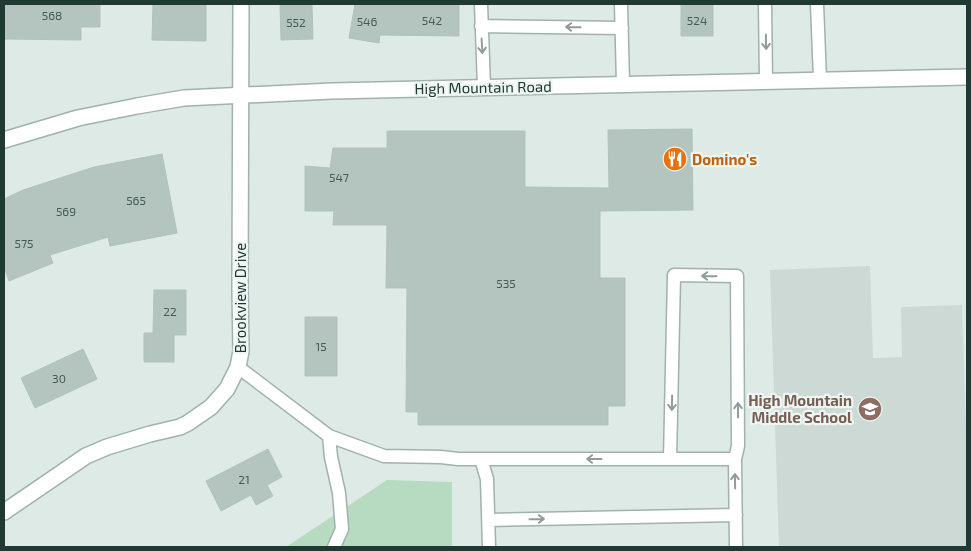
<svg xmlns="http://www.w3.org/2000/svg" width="971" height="551" viewBox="0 0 971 551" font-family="'Exo 2',sans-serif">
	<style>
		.built { fill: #cdd9d4 }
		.green { fill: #b7dbc1 }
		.building { fill: #b4c4be; stroke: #b1c3bc }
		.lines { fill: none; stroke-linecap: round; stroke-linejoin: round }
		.service-casing { stroke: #a1b1ac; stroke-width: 15 }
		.minor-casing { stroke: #a1b1ac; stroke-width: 18 }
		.tertiary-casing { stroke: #a1b1ac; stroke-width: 18 }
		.service { stroke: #fff; stroke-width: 12 }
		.minor { stroke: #fff; stroke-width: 15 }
		.tertiary { stroke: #fff; stroke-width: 15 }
		.oneway { stroke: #909c99 }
		.labels { text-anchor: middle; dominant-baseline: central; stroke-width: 4.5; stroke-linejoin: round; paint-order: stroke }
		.number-label { font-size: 12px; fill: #455c56 }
		.street-label { font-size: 15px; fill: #203933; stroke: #eef6f3 }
		.food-label { font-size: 15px; font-weight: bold; fill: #c56008; stroke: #eef6f3; text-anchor: start }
		.education-label { font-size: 15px; font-weight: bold; fill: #785e54; stroke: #eef6f3; text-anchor: end }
	</style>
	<rect width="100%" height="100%" fill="#deeae5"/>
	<!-- built -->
	<path class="built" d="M 870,266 L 873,358 L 902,357 L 901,307 L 962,305 L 967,460 L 967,547 L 779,547 L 770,270 Z"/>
	<!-- green -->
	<path class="green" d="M 387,480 L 452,482 L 452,547 L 286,547 Z"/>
	<!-- building -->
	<path class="building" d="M 4,4 L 100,4 L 100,27 L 81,27 L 81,40 L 4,39 Z
		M 153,4 L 206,4 L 206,41 L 152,40 Z
		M 280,4 L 312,4 L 313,39 L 281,40 Z
		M 355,4 L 459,4 L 459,36 L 380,35 L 379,43 L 349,38 Z
		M 681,4 L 713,4 L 713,36 L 681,36 Z
		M 692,129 L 693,210 L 600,211 L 600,278 L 625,278 L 625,406 L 608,406 L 608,425 L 418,425 L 418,412 L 406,412 L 407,288 L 386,288 L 387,225 L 333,225 L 334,211 L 305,211 L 305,166 L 330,168 L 333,148 L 387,148 L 387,131 L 525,131 L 525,187 L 609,188 L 608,130 Z
		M 162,154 L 177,233 L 110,246 L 108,237 L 50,255 L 53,263 L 9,281 L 4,267 L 4,199 L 23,190 L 94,167 Z
		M 154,290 L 186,290 L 186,335 L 174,335 L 174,362 L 144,362 L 144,333 L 153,333 Z
		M 305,317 L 337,317 L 337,376 L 305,376 Z
		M 83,349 L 97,379 L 35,408 L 21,378 Z
		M 268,449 L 282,477 L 267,485 L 273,496 L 256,505 L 251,495 L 221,511 L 206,481 Z"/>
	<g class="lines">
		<!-- service casing -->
		<g class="service-casing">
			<path id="service" d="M 481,4 L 484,87
				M 621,4 L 623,84
				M 765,4 L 766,81
				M 817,4 L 820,80
				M 481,26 L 622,28
				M 238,367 L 329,436 L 384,456 L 441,457 L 458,459 L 735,459 L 736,547
				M 329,436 L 331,457 L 339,493 L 342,529 L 334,547
				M 481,459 L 487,479 L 489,547
				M 670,459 L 674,275 L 737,276 L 738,446 L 735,459
				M 489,520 L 736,515"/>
		</g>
		<!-- minor casing -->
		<g class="minor-casing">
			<path id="minor" d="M 4,512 L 86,456 L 107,447 L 150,434 L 180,427 L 188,423 L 211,407 L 227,389 L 238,367 L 241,351 L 240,289 L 241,4"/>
		</g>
		<!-- tertiary casing -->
		<g class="tertiary-casing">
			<path id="tertiary" d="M 4,140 L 78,118 L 137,106 L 184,98 L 332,91 L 967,77"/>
		</g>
		<!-- service -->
		<use href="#service" class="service"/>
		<!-- minor -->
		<use href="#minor" class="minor"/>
		<!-- tertiary -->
		<use href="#tertiary" class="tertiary"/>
	</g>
	<!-- one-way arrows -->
	<defs><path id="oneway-shaft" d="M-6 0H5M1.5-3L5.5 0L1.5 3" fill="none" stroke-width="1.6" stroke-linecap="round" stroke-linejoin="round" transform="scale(1.25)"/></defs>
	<g class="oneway">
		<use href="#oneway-shaft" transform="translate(573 27) rotate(-179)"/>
		<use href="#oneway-shaft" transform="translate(766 42) rotate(89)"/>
		<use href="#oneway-shaft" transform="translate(482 46) rotate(87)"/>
		<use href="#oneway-shaft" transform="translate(709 276) rotate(-179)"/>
		<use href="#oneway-shaft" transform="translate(672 403) rotate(91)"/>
		<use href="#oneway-shaft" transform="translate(738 410) rotate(-90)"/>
		<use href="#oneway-shaft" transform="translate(594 459) rotate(180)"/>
		<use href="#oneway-shaft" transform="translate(735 481) rotate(-91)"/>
		<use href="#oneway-shaft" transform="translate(537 519) rotate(-1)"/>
	</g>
	<!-- icons -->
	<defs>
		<g id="restaurant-disc" transform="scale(1.25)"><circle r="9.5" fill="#e8710a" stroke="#eef6f3"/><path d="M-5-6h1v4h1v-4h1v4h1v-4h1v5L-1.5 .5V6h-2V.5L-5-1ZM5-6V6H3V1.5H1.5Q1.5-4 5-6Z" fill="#fff"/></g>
		<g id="school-disc" transform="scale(1.25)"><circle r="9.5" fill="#8d6e63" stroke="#eef6f3"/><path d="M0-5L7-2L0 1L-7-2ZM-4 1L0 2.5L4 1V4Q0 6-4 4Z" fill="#fff"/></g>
	</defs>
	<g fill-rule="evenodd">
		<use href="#restaurant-disc" x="675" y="159"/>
		<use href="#school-disc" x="870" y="409"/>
	</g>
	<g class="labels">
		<!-- number labels -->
		<g class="number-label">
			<text x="52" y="15">568</text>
			<text x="432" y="20">542</text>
			<text x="697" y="20">524</text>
			<text x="367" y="21">546</text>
			<text x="296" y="22">552</text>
			<text x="339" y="177">547</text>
			<text x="136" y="200">565</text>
			<text x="66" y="211">569</text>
			<text x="24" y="243">575</text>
			<text x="506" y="283">535</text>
			<text x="170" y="311">22</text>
			<text x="321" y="346">15</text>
			<text x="59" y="378">30</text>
			<text x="244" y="479">21</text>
		</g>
		<!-- street labels -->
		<g class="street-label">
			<text transform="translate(483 87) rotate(-1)">High Mountain Road</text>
			<text transform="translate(240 298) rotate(-90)">Brookview Drive</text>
		</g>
		<!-- food labels -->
		<g class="food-label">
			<text x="692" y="159">Domino's</text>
		</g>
		<!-- education labels -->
		<g class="education-label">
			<text x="852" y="400">High Mountain<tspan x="852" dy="17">Middle School</tspan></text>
		</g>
	</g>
	<!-- border -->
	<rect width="971" height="551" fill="none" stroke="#203933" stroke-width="10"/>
</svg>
